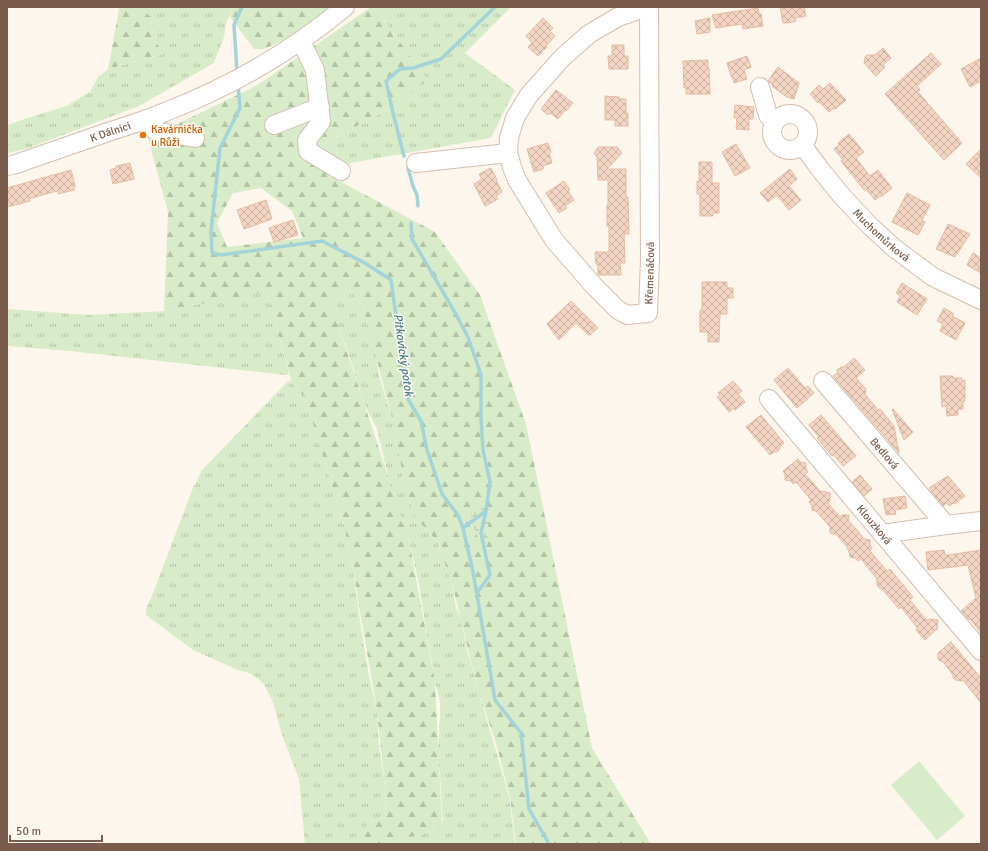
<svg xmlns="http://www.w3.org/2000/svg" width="988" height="851" viewBox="0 0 988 851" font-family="Signika,sans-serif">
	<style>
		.grass { fill: url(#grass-tufts) }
		.forest { fill: url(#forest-firs); fill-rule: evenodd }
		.wetland { fill: url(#wetland-marsh) }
		.pitch { fill: #d8ecc9 }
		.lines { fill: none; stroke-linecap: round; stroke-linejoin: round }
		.stream { stroke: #a5d3da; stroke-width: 3.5 }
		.building { fill: url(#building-cross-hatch); stroke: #e6bba3 }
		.minor-casing { stroke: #d1beb0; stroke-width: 20 }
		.minor { stroke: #fff; stroke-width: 18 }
		.food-dot { fill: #e8710a; stroke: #fffaf3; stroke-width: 1.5 }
		.labels { text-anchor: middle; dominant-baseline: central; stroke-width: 3; stroke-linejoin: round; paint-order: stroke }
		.food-label { font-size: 11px; fill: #c56008; stroke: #fffaf3; text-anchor: start }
		.street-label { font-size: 11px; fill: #7a5c4d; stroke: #fffaf3 }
		.water-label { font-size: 12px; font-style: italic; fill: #437c86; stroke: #fffaf3 }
	</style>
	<defs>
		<pattern id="grass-tufts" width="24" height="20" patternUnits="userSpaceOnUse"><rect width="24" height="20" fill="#d8ecc9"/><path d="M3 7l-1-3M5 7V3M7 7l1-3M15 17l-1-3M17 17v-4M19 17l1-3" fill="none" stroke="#b4c2a5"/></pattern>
		<pattern id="forest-firs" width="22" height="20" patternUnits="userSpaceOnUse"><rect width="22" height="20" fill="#d8ecc9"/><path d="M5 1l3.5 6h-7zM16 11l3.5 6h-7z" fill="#b4c2a5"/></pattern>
		<pattern id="wetland-marsh" width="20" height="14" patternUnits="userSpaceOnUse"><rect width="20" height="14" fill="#d8ecc9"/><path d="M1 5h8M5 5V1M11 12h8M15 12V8" fill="none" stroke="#b4c2a5"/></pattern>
		<pattern id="building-cross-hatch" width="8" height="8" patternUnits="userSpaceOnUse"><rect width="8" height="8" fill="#f3d5c3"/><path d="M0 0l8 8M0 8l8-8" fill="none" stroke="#cab0a1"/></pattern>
	</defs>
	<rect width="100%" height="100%" fill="#fdf6ec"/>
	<!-- grass -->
	<path class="grass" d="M 139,7 L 233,7 L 226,24 L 224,37 L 214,63 L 139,106 L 26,149 L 7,153 L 7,125 L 28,118 L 66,106 L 90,92 L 98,77 L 108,69 L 163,54 L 153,36 L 151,17 Z
		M 374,7 L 511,7 L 465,53 L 515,90 L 491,138 L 345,164 L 319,147 L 394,106 L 428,80 Z
		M 267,290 L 289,374 L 285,375 L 70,351 L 7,346 L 7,309 L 89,315 L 164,311 Z
		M 349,290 L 361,302 L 375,350 L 379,376 L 393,422 L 404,481 L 414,516 L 437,541 L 453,587 L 456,608 L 460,616 L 467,649 L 477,686 L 509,796 L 515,844 L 381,844 L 423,834 L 442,824 L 443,819 L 442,813 L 441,789 L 438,750 L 440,717 L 440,701 L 435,682 L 431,658 L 427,637 L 419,584 L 409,540 L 392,492 L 377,429 L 364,403 L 348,352 L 332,310 L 330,301 L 334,293 Z
		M 289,380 L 305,397 L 344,525 L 352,564 L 359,614 L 365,652 L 369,676 L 377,711 L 379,745 L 385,787 L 386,817 L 370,822 L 360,841 L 365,844 L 305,844 L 299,779 L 282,735 L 273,702 L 263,683 L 252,674 L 238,670 L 193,650 L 146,615 L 146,609 L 152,596 L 193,488 L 202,470 Z"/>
	<!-- forest -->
	<path class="forest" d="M 119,7 L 139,7 L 151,17 L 153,36 L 163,54 L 108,69 L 118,15 Z
		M 233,7 L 331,7 L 300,33 L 264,49 L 254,49 L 230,17 Z
		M 371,7 L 374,7 L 428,80 L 394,106 L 300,157 L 345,184 L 435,232 L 480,295 L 526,424 L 592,748 L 651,844 L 516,844 L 510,797 L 497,747 L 477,686 L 453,587 L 437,541 L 414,516 L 404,481 L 393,422 L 376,357 L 375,350 L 361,302 L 349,290 L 334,293 L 330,301 L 364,403 L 409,540 L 435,682 L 442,825 L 423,834 L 381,844 L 365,844 L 360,841 L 360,832 L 370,822 L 386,817 L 385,787 L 377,711 L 352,564 L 344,525 L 305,397 L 292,383 L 267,291 L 164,311 L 168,212 L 148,138 L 256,86 ZM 261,188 L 292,211 L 303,238 L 227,247 L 217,223 L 233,193 Z"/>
	<!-- wetland -->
	<path class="wetland" d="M 487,505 L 490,512 L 488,527 L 487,546 L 485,548 L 480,545 L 474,527 L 471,522 L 470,514 Z"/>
	<!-- pitch -->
	<path class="pitch" d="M 919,761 L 965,816 L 937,840 L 891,785 Z"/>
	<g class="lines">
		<!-- stream -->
		<path class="stream" d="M 237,72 L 234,25 L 242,7
			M 238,84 L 240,108 L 220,148 L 211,231 L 212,253 L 221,255 L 322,241 L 365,263 L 391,280 L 398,330 L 406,364 L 408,399 L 421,421 L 427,450 L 442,494 L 458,515 L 463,528 L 473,572 L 495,700 L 521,733 L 529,809 L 549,844
			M 404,156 L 393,113 L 386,81 L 400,69 L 413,68 L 441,59 L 495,7
			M 408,168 L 413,186 L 417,195 L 418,206
			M 411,223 L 412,239 L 454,311 L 468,337 L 481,375 L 481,420 L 483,450 L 490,482 L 486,511 L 481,533 L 490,575 L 477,593
			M 463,528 L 486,511"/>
	</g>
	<!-- building -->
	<path class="building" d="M 780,7 L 804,7 L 806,16 L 795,18 L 796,21 L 793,22 L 783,23 Z
		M 758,8 L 759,14 L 761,14 L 763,26 L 743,29 L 742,24 L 716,28 L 712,15 Z
		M 543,18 L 553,28 L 550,31 L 555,36 L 546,46 L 547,47 L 538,56 L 528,47 L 532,43 L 526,36 Z
		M 710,18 L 710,32 L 697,34 L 695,21 Z
		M 612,45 L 624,45 L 624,56 L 628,56 L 628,69 L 609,69 L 608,56 L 612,56 Z
		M 883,48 L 891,58 L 883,65 L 885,67 L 876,76 L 864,63 L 865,57 L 867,55 L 875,55 Z
		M 931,53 L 941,64 L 917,86 L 920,90 L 918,92 L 962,143 L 944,160 L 885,94 Z
		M 747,56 L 751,67 L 744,70 L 747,79 L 734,83 L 732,76 L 731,76 L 727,63 Z
		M 981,58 L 981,81 L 970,87 L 961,69 Z
		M 708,60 L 708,69 L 709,68 L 710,94 L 686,94 L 686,88 L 684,88 L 683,61 Z
		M 778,67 L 799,83 L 794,99 L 787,97 L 772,86 L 773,85 L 768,81 Z
		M 830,83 L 846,100 L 835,109 L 834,108 L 829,112 L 819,102 L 818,103 L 810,94 L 819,85 L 823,89 Z
		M 556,90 L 573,103 L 566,111 L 565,110 L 558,119 L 550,113 L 548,115 L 541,109 Z
		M 605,96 L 619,97 L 619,99 L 626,99 L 626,113 L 628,113 L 628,126 L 615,126 L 615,120 L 605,120 Z
		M 735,105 L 754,107 L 753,119 L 749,119 L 749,130 L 736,129 L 737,118 L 734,118 Z
		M 849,134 L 864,152 L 856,158 L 870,176 L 878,170 L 892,188 L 881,197 L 880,196 L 875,200 L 866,189 L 864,190 L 841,161 L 843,160 L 834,149 L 839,145 L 838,143 Z
		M 548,143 L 551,152 L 549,153 L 552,163 L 543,166 L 543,169 L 534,172 L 527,149 Z
		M 736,144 L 750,168 L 735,176 L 722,152 Z
		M 598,147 L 617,147 L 622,153 L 607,169 L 626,169 L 626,197 L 628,197 L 629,234 L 624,234 L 625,263 L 620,263 L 621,275 L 598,275 L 598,264 L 596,264 L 595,252 L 609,252 L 609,226 L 607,226 L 607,205 L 608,205 L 608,180 L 598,180 L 597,157 L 594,153 Z
		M 981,149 L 981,178 L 966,164 Z
		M 699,162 L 712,162 L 712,183 L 719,183 L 719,213 L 713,213 L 713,216 L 700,216 L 700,194 L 697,194 L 697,181 L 699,182 Z
		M 130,163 L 134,179 L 113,184 L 110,170 L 116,168 L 116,166 Z
		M 491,168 L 497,180 L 496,180 L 502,192 L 496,196 L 498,199 L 485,206 L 474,184 L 482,179 L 479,174 Z
		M 790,169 L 797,179 L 789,186 L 801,200 L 789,210 L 777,195 L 768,202 L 760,193 Z
		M 71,170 L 75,186 L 74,187 L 74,190 L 58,194 L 58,191 L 56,191 L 29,199 L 30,201 L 7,207 L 7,188 Z
		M 564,181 L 570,190 L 568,191 L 574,200 L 565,206 L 567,208 L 559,213 L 546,193 Z
		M 907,193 L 930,205 L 922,220 L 925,222 L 918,235 L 892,222 Z
		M 266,200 L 272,219 L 244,229 L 237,210 Z
		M 293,220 L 298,235 L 274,242 L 269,228 Z
		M 948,224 L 970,234 L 955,257 L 936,249 Z
		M 973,253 L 981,258 L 981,273 L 967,265 Z
		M 702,282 L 727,282 L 727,288 L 733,288 L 733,298 L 727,298 L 727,314 L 720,314 L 719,342 L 708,342 L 708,332 L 700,332 L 700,310 L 702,310 Z
		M 902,283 L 927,299 L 917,315 L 897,302 L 900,296 L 896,293 Z
		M 571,301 L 598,328 L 590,335 L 587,334 L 576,323 L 559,340 L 547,324 Z
		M 944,308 L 954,314 L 952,316 L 965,323 L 956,340 L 940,331 L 943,324 L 937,321 Z
		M 854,358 L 865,370 L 856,378 L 866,389 L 865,394 L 878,410 L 880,409 L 894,426 L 899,453 L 833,376 L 838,372 L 837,370 L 841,367 L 844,367 Z
		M 788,368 L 805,388 L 808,386 L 814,393 L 797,408 L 774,380 Z
		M 940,376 L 953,376 L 952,378 L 962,378 L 962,381 L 965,380 L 965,401 L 963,401 L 963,409 L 958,409 L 958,415 L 947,416 L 946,406 L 942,407 Z
		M 733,381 L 742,391 L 738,394 L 745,402 L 735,410 L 734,408 L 729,412 L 717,397 L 720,395 L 718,393 Z
		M 892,409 L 893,409 L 913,432 L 904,440 Z
		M 761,415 L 784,443 L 780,447 L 780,449 L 777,452 L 774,452 L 770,455 L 746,427 Z
		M 821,415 L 856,456 L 843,466 L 833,454 L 832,456 L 817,438 L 819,437 L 809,425 Z
		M 798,459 L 800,462 L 806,463 L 806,469 L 808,472 L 805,474 L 821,492 L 822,491 L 830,493 L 830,501 L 828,503 L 840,517 L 842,515 L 849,515 L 848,520 L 862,536 L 864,539 L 870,540 L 870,545 L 872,548 L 870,551 L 887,571 L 890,569 L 913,597 L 910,600 L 927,621 L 929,619 L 938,620 L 937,629 L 925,640 L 916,630 L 918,629 L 901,607 L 899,609 L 882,589 L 879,588 L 877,585 L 877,579 L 861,559 L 858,561 L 855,558 L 850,557 L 849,551 L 847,548 L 848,548 L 836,534 L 830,533 L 830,527 L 816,511 L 812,510 L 812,506 L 809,502 L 811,500 L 796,482 L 793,484 L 791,481 L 785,480 L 785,474 L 783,471 Z
		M 860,475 L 872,489 L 864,496 L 852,482 Z
		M 948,476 L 965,496 L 954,504 L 953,503 L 950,506 L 946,503 L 943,506 L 929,488 Z
		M 905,496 L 907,508 L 895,510 L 896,514 L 886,515 L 883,499 Z
		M 944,550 L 945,555 L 948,555 L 981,550 L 981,633 L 970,619 L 969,620 L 961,611 L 976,598 L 968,565 L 928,570 L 926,552 Z
		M 951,642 L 981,678 L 981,703 L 963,680 L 961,681 L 956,680 L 953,678 L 953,675 L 948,668 L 943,662 L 940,661 L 938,659 L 938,653 Z"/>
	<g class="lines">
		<!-- minor casing -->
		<g class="minor-casing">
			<g id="minor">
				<path id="s1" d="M 647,7 L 618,17 L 589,34 L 562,58 L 529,95 L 515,118 L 509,138 L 508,153 L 512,167 L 517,180 L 554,240 L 594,286 L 618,310 L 627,315 L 648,313 L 650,259 L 649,7"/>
				<path d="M 301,41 L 315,70 L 321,122 L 307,140 L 308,151 L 341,171"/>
				<path d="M 760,87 L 768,115 L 774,123"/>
				<circle cx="790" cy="132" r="18"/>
				<path d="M 147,119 L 150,127 L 156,131 L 195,138"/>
				<path d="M 274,125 L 320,107"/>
				<path id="s2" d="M 803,146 L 820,169 L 841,195 L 868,224 L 894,248 L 933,277 L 981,300"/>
				<path d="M 416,163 L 508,153"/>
				<path id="s3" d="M 7,166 L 13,165 C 45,154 76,143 108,132 C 127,126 146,120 165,112 C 230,87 291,52 345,7"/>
				<path id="s4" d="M 823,381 L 946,525"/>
				<path id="s5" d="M 769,399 L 981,651"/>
				<path d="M 882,534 L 946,525 L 981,521"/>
			</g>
		</g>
		<!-- minor -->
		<use href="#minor" class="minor"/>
	</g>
	<!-- markers -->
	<circle class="food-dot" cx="143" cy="135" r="4"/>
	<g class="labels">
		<!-- food labels -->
		<g class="food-label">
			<text x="151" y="129">Kavárnička<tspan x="151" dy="13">u Růži</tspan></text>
		</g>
		<!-- street labels -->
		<g class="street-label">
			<text stroke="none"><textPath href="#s3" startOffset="109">K Dálnici</textPath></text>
			<text stroke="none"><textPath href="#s2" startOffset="119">Muchomůrková</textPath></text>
			<text stroke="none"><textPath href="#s1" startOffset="478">Křemenáčová</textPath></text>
			<text stroke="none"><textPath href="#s4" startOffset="95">Bedlová</textPath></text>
			<text stroke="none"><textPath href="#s5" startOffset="164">Klouzková</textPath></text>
		</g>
		<!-- water labels -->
		<g class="water-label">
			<text transform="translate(403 355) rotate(82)">Pitkovický potok</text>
		</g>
	</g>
	<!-- border -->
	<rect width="988" height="851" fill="none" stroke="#7a5c4d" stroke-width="16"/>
	<!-- scale -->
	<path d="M10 835v6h92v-6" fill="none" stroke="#7a5c4d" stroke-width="2"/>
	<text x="16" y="835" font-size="12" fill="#7a5c4d" stroke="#fffaf3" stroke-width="3" paint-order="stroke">50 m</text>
</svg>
